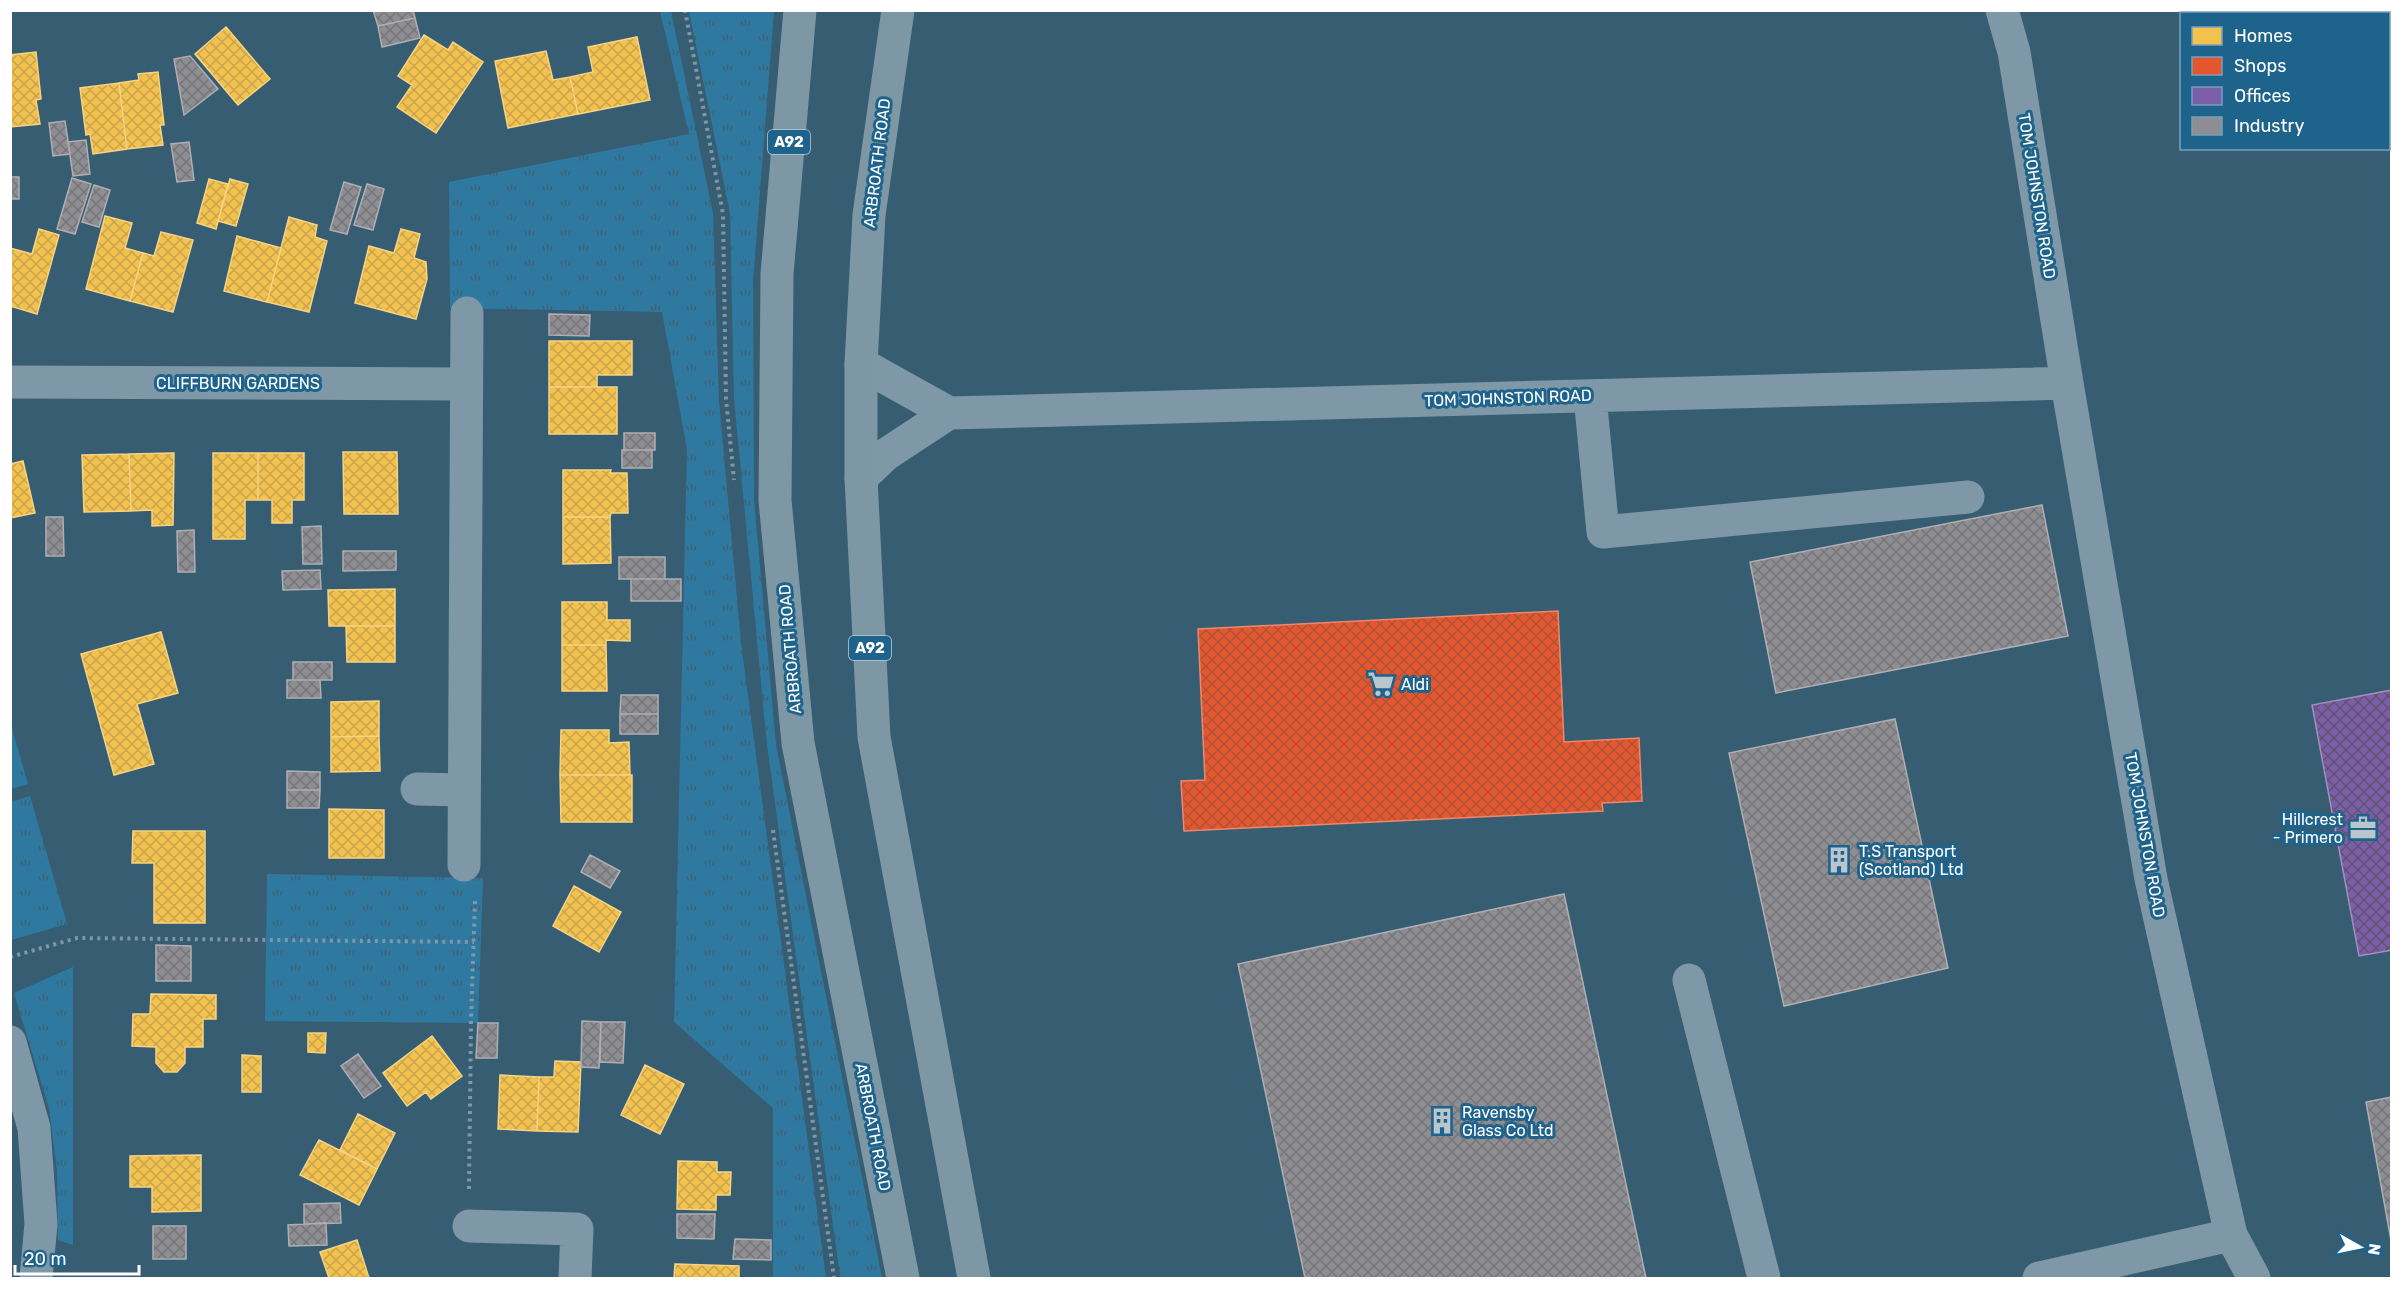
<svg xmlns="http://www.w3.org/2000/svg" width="2402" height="1289" viewBox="0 0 2402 1289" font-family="Rubik,sans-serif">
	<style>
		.grass { fill: url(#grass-tufts) }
		.homes { fill: url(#homes-cross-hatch); stroke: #f6d483; stroke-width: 1.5 }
		.shops { fill: url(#shops-cross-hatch); stroke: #ec896d; stroke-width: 1.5 }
		.offices { fill: url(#offices-cross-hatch); stroke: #a38ec1; stroke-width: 1.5 }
		.industry { fill: url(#industry-cross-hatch); stroke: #afafb3; stroke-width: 1.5 }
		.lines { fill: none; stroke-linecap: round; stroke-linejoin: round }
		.path { stroke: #7e98a7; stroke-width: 4; stroke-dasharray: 3 4.5; stroke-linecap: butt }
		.minor { stroke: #7e98a7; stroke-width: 33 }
		.major { stroke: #7e97a5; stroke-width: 33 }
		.labels { text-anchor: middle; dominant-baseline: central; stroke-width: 6; stroke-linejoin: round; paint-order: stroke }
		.shield { fill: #1e638c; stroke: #bcd0dc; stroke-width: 1.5 }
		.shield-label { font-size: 15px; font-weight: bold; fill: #fff }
		.street-label { font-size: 16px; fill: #fff; stroke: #1e638c }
		.poi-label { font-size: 16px; fill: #fff; stroke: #1e638c; text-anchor: start }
	</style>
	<defs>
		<pattern id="grass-tufts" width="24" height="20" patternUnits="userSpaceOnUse" patternTransform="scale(1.5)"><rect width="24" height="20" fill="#2f79a1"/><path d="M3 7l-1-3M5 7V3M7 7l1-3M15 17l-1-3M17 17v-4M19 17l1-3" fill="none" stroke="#3e6276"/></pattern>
		<pattern id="homes-cross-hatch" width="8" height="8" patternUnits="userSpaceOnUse" patternTransform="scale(1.5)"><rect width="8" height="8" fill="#f2c14e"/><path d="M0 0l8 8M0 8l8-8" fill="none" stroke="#c8a44e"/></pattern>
		<pattern id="shops-cross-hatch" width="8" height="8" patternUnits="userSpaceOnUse" patternTransform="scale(1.5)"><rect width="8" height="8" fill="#e4572e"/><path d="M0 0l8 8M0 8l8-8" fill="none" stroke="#af5338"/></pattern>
		<pattern id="offices-cross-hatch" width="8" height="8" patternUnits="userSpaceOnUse" patternTransform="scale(1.5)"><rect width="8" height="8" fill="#7b5ea7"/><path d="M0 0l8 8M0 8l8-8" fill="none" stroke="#5f5370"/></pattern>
		<pattern id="industry-cross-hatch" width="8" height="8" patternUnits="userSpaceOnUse" patternTransform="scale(1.5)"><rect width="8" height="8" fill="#8d8d92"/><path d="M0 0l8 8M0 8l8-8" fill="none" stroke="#76767a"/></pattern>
	</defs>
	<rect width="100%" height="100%" fill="#375d73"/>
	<!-- grass -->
	<path class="grass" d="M 660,11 L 671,11 L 713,213 L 719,401 L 741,643 L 826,1278 L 773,1278 L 773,1108 L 674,1022 L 687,449 L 662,312 L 450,308 L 449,182 L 689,134 Z
		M 689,11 L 774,11 L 753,281 L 754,500 L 776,745 L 882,1278 L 841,1278 L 839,1269 L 767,745 L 734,398 L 730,213 Z
		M 10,722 L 28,784 L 11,789 L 10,788 Z
		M 30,796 L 67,924 L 11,940 L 11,802 Z
		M 267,874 L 483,878 L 478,1023 L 265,1021 Z
		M 73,967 L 73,1245 L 58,1240 L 57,1170 L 49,1108 L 14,993 Z"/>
	<!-- homes -->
	<path class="homes" d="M 226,27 L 270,79 L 238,105 L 195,54 Z
		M 424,35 L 448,50 L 453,42 L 483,62 L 436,133 L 397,107 L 412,85 L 398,76 Z
		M 637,37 L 650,100 L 578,114 L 570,77 L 593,72 L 588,47 Z
		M 546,51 L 553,80 L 570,77 L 578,114 L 508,128 L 495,61 Z
		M 36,52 L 41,99 L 36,100 L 40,124 L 10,127 L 10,55 Z
		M 158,72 L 164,125 L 160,125 L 163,145 L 127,149 L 119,83 L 139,80 L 138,74 Z
		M 119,83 L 127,149 L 93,154 L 90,134 L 86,135 L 80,88 Z
		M 209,179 L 228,184 L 216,229 L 197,223 Z
		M 230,179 L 248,184 L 236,226 L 218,221 Z
		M 105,216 L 132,223 L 125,248 L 143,253 L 130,301 L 86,289 Z
		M 289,217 L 317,225 L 315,237 L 327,241 L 309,312 L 267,302 Z
		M 39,229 L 59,235 L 37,314 L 10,306 L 10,248 L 32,254 Z
		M 401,229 L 420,234 L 414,258 L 426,262 L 427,279 L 416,319 L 355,303 L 369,246 L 394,253 Z
		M 161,232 L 193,240 L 173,312 L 130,301 L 143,253 L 154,256 Z
		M 237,236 L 281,248 L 267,302 L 224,291 Z
		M 549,341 L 632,341 L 632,375 L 597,375 L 597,387 L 549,387 Z
		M 549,387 L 617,387 L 617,434 L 549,434 Z
		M 343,452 L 397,452 L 398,514 L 344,514 Z
		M 174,453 L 173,525 L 152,526 L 152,510 L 131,511 L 129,454 Z
		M 213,453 L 258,453 L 258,500 L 245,500 L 245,539 L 213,539 Z
		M 258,453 L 304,453 L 304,500 L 292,500 L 292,523 L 272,523 L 272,500 L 258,500 Z
		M 129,454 L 131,511 L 84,512 L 82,455 Z
		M 23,461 L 35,513 L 10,518 L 10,464 Z
		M 563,470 L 611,470 L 610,473 L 627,473 L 628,513 L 611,513 L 610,517 L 563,517 Z
		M 563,517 L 610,517 L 611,563 L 563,564 Z
		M 395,589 L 395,626 L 329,626 L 328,590 Z
		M 562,602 L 607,602 L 607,620 L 630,620 L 630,641 L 606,640 L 606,645 L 562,645 Z
		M 346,626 L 395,626 L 395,662 L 347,662 Z
		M 161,632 L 178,693 L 137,704 L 154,764 L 114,775 L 81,654 Z
		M 562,645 L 606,645 L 607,691 L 562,691 Z
		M 379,701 L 379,736 L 331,737 L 331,702 Z
		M 561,730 L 609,730 L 609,743 L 629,742 L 630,775 L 560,775 Z
		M 379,736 L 380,771 L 331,772 L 331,737 Z
		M 560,775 L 632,775 L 632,822 L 561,822 Z
		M 329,809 L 384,810 L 384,858 L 329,858 Z
		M 133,831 L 205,831 L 205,923 L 154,923 L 154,863 L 132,863 Z
		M 574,886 L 621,912 L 599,952 L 553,926 Z
		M 151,994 L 216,995 L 216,1019 L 203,1019 L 203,1047 L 185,1047 L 185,1063 L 177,1072 L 164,1072 L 156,1063 L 156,1047 L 132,1046 L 133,1014 L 150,1014 Z
		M 308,1033 L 326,1033 L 325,1053 L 308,1052 Z
		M 432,1036 L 462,1076 L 431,1099 L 426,1092 L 407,1106 L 383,1073 Z
		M 242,1055 L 261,1056 L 261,1092 L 242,1092 Z
		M 555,1061 L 581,1062 L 578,1132 L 537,1131 L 539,1077 L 554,1077 Z
		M 645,1065 L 684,1084 L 660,1134 L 621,1115 Z
		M 500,1075 L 539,1077 L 537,1131 L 498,1129 Z
		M 358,1114 L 395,1133 L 377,1169 L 340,1150 Z
		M 319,1140 L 377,1169 L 359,1205 L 300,1175 Z
		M 201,1155 L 201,1211 L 152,1212 L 152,1187 L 130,1187 L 130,1156 Z
		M 678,1161 L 717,1162 L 717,1172 L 731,1172 L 730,1195 L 716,1195 L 716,1210 L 677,1209 Z
		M 357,1240 L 369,1278 L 329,1278 L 320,1252 Z
		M 675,1264 L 739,1266 L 739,1278 L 674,1278 Z"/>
	<!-- shops -->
	<path class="shops" d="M 1558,611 L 1564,742 L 1639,738 L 1642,801 L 1602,803 L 1603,811 L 1184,831 L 1181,781 L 1205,780 L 1198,629 Z"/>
	<!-- offices -->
	<path class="offices" d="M 2392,690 L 2392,950 L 2359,956 L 2312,705 Z"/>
	<!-- industry -->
	<path class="industry" d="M 373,10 L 413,10 L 415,18 L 378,26 Z
		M 415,18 L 420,38 L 382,47 L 378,26 Z
		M 190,56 L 218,89 L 184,115 L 174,59 Z
		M 65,121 L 70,154 L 53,156 L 49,123 Z
		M 86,140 L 90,174 L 73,176 L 68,142 Z
		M 189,142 L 194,180 L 177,182 L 171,144 Z
		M 10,177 L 19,177 L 19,199 L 10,199 Z
		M 72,178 L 91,184 L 75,234 L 57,229 Z
		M 344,182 L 361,187 L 347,234 L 330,230 Z
		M 367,184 L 384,189 L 373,230 L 354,225 Z
		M 94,185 L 110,190 L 99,227 L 82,222 Z
		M 549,314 L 590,315 L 589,336 L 549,335 Z
		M 624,433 L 655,433 L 655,450 L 624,450 Z
		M 622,450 L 652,450 L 652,468 L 622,468 Z
		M 2042,505 L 2068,636 L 1776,693 L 1750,562 Z
		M 46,517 L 63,517 L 64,556 L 46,556 Z
		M 321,526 L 322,564 L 303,564 L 302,527 Z
		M 194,530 L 195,572 L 178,572 L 177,531 Z
		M 343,551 L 396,551 L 396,570 L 343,571 Z
		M 619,557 L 665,557 L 665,579 L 619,579 Z
		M 320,570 L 321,589 L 283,590 L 282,571 Z
		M 631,579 L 681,579 L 681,601 L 631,601 Z
		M 293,662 L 332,662 L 332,680 L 293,680 Z
		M 287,680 L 320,680 L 321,698 L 287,698 Z
		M 621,695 L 658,695 L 658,714 L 620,714 Z
		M 620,714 L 658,714 L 658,734 L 620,734 Z
		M 1895,719 L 1948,968 L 1784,1006 L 1729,753 Z
		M 287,771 L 320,772 L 320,790 L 287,790 Z
		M 287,790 L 320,790 L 319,808 L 287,808 Z
		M 590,855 L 620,871 L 610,888 L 581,872 Z
		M 1564,894 L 1646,1278 L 1305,1278 L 1238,964 Z
		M 156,945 L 191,946 L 191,981 L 156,981 Z
		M 582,1021 L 601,1022 L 599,1068 L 581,1067 Z
		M 601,1022 L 625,1022 L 623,1063 L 600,1062 Z
		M 478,1023 L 498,1023 L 497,1058 L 476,1058 Z
		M 358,1054 L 381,1086 L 364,1098 L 341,1066 Z
		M 2392,1097 L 2392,1246 L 2366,1102 Z
		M 340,1203 L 341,1223 L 304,1224 L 304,1204 Z
		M 677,1214 L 715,1214 L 714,1239 L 677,1238 Z
		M 326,1223 L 327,1245 L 289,1246 L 288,1225 Z
		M 153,1226 L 186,1226 L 186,1259 L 153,1259 Z
		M 735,1239 L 771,1240 L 771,1260 L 733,1259 Z"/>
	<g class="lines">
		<!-- path -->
		<path class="path" d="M 685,10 L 723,214 L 726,399 L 734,480
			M 773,830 L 834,1278
			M 10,957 L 77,938 L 474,942
			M 469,1189 L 471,1021 L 475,900"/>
		<!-- minor -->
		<path class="minor" d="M 2002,10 L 2014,52 L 2067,383 L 2151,879 L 2231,1235 L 2254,1278
			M 861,364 L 949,413 L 2067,383
			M 10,382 L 466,384
			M 1590,396 L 1603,532 L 1968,497
			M 861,478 L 885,455 L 949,413
			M 417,789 L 464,790
			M 464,865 L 467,313
			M 1689,980 L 1764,1278
			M 10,1042 L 34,1128 L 41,1224 L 36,1278
			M 469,1226 L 577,1229 L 575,1278
			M 2039,1278 L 2231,1235"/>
		<!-- major -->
		<path class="major" d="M 800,10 L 777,274 L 775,500 L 798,743 L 903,1278
			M 898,10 L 869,215 L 861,364 L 861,478 L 874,737 L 974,1278"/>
	</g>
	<!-- icons -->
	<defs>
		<g id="supermarket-bare" transform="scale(2.07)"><path d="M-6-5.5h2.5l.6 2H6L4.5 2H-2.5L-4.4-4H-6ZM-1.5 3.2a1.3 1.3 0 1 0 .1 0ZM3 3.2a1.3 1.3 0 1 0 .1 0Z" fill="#b9c6ce" stroke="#1e638c" stroke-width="2.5" paint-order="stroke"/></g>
		<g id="office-bare" transform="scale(2.07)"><path d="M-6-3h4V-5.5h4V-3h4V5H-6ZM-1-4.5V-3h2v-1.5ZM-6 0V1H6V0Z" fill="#b9c6ce" stroke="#1e638c" stroke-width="2.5" paint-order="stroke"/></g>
		<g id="building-bare" transform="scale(2.07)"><path d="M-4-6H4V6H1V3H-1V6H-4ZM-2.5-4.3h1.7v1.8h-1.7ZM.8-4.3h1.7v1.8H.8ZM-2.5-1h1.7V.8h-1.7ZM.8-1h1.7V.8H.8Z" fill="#b9c6ce" stroke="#1e638c" stroke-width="2.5" paint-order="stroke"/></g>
	</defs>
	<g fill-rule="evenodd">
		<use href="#supermarket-bare" x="1381" y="684"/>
		<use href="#office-bare" x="2363" y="828"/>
		<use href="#building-bare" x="1839" y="860"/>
		<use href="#building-bare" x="1442" y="1121"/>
	</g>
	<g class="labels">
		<!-- shield labels -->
		<g class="shield">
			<rect x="768" y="130" width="42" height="24" rx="4.5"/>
			<rect x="849" y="636" width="42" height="24" rx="4.5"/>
		</g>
		<g class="shield-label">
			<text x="789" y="142">A92</text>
			<text x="870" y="648">A92</text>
		</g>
		<!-- street labels -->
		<g class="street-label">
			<text transform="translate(877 163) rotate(-83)">ARBROATH ROAD</text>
			<text transform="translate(2037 196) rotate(81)">TOM JOHNSTON ROAD</text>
			<text x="238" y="383">CLIFFBURN GARDENS</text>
			<text transform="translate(1508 398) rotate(-2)">TOM JOHNSTON ROAD</text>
			<text transform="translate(790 649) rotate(-95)">ARBROATH ROAD</text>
			<text transform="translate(2145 835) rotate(80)">TOM JOHNSTON ROAD</text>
			<text transform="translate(873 1127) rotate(79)">ARBROATH ROAD</text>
		</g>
		<!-- poi labels -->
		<g class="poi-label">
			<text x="1401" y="684">Aldi</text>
			<text x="2343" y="819" text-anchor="end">Hillcrest<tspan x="2343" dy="18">- Primero</tspan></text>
			<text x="1859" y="851">T.S Transport<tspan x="1859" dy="18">(Scotland) Ltd</tspan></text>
			<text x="1462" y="1112">Ravensby<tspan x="1462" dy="18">Glass Co Ltd</tspan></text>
		</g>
	</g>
	<!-- border -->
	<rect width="2402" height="1289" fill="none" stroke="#ffffff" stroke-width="24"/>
	<!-- legend -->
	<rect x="2180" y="12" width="210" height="138" fill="#1e638c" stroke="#78a1ba" stroke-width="1.5"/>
	<rect x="2192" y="27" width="30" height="18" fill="#f2c14e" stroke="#78a1ba" stroke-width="1.5"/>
	<text x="2234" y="42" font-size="18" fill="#ffffff">Homes</text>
	<rect x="2192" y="57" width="30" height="18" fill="#e4572e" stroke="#78a1ba" stroke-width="1.5"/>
	<text x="2234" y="72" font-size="18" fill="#ffffff">Shops</text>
	<rect x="2192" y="87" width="30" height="18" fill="#7b5ea7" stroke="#78a1ba" stroke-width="1.5"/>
	<text x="2234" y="102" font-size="18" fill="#ffffff">Offices</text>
	<rect x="2192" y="117" width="30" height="18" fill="#8d8d92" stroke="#78a1ba" stroke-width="1.5"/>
	<text x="2234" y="132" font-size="18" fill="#ffffff">Industry</text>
	<!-- north arrow -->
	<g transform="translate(2360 1247) rotate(99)" stroke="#1e638c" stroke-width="4.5" paint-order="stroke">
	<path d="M0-4.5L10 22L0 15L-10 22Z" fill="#ffffff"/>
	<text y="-9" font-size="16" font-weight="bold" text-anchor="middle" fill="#ffffff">N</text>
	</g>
	<!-- scale -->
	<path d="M15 1265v9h124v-9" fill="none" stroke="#ffffff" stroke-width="3"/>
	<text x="24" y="1265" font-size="18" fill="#ffffff" stroke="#1e638c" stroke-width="4.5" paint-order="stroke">20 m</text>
</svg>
